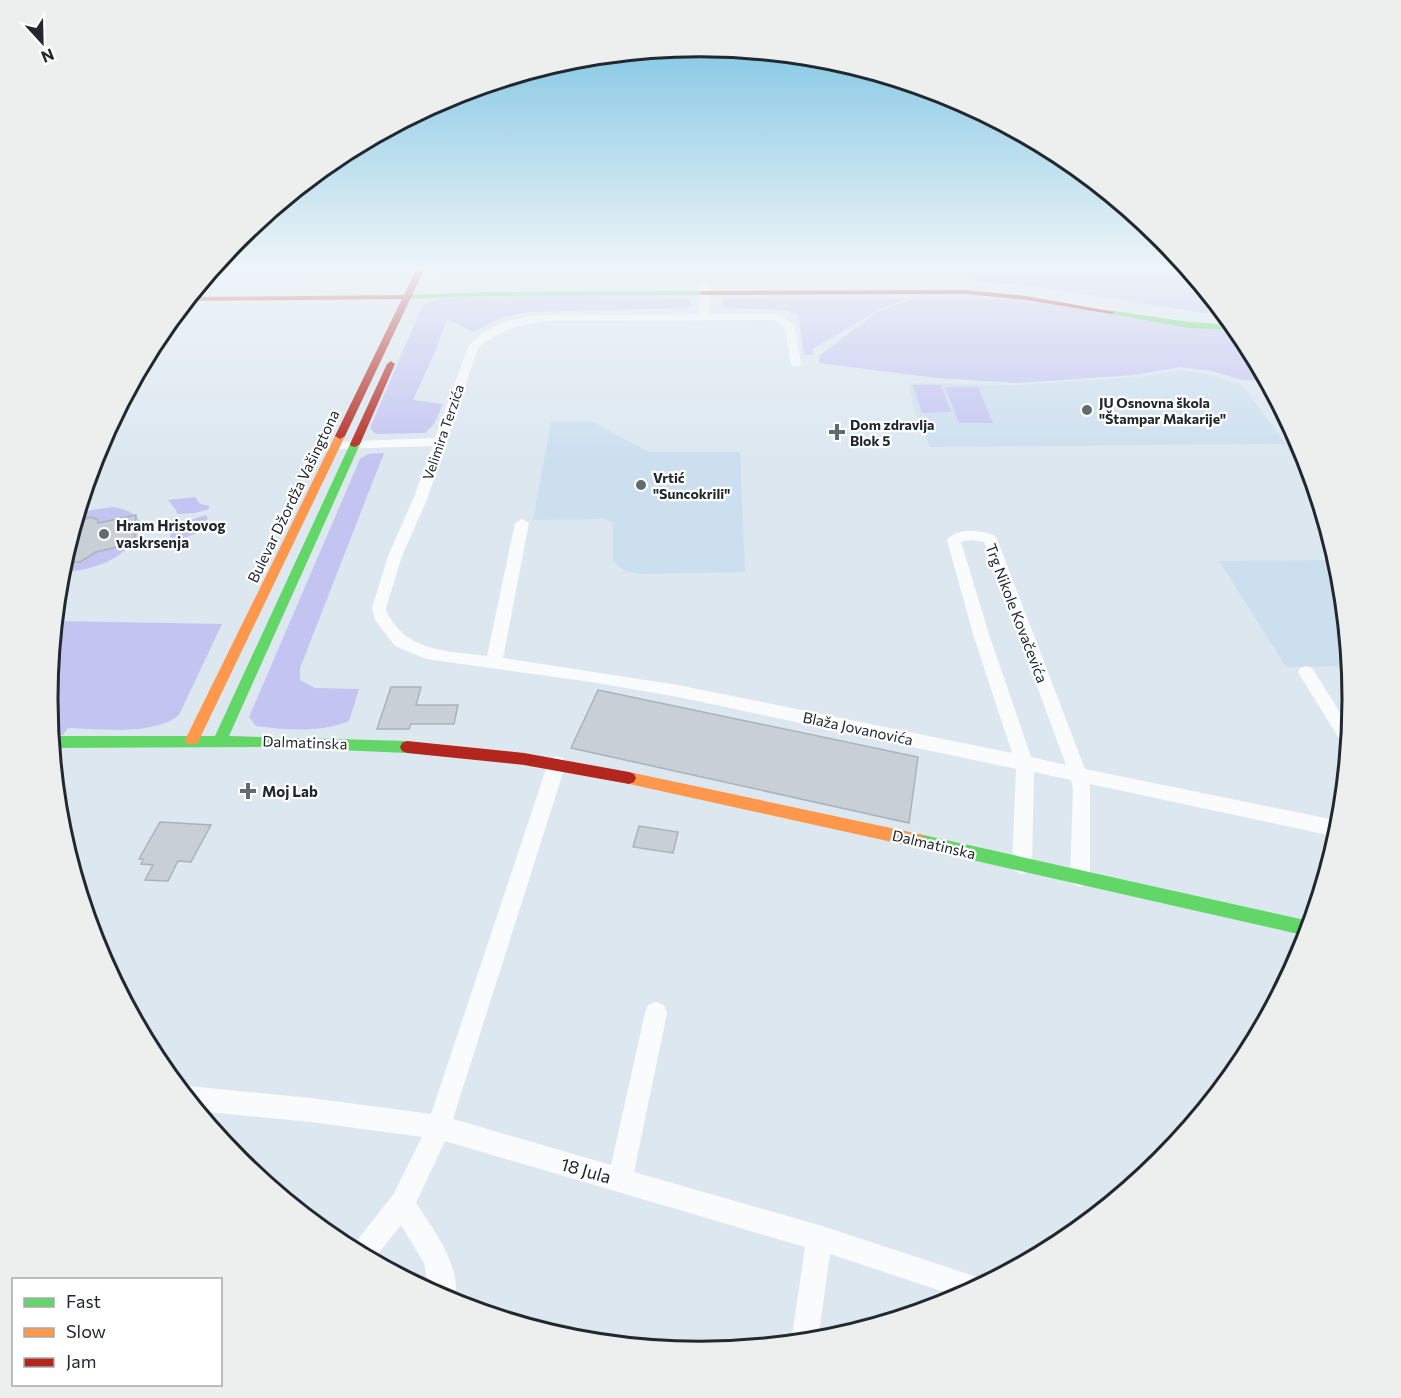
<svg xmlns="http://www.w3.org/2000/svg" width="1401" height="1398" viewBox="0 0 1401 1398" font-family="Commissioner,sans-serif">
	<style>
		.built { fill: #ccdfef }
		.green { fill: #c4c4f2 }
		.building { fill: #c8cfd7; stroke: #abb2b9; stroke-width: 1.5 }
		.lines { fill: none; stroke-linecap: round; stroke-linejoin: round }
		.street { fill: #fafbfd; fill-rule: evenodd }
		.fast { fill: #63d668; fill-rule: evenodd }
		.slow { fill: #ff974d; fill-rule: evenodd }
		.jam { fill: #b3261e; fill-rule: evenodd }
		.poi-dot { fill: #626b72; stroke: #fff; stroke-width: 2 }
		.labels { text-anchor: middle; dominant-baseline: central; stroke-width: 4.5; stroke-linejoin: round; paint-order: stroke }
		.far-poi-label { font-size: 14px; font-weight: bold; fill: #21282e; stroke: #fff; text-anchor: start }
		.far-street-label { font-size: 14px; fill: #21282e; stroke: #fff }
		.street-label { font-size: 15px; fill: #21282e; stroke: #fff }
		.poi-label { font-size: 15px; font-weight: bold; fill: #21282e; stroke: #fff; text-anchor: start }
		.near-street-label { font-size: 18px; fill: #21282e; stroke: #fff }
		.rim { fill: none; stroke: #21282e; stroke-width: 3 }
	</style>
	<rect width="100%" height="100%" fill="#dce7f0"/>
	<!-- built -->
	<path class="built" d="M 216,266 L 412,266 L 406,279 L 395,283 L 200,286 Z
		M 441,266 L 978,266 L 969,272 L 968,277 L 974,281 L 454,284 L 441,282 L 437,277 Z
		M 1182,370 L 1207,374 L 1241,384 L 1286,444 L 930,447 L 915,412 L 909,383 L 1017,385 L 1137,377 Z
		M 551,422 L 592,422 L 649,452 L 740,452 L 745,572 L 641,574 L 629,572 L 620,568 L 613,561 L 613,527 L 611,522 L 605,519 L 533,520 Z
		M 1337,560 L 1341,572 L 1350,666 L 1286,667 L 1219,561 Z"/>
	<!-- green -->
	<path class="green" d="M 978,266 L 1185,266 L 1224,313 L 1204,313 L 1033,286 L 974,281 L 968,277 L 969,272 Z
		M 448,296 L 688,299 L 692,305 L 686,308 L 528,312 L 500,318 L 473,332 L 447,319 L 435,352 L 413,400 L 443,404 L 434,424 L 425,433 L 376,434 L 370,428 L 423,304 Z
		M 907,298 L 875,312 L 813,349 L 813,355 L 804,355 L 798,315 L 784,310 L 722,308 L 723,299 Z
		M 915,298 L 1012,299 L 1198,327 L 1236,328 L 1243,337 L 1267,381 L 1242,380 L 1212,371 L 1179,367 L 1135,375 L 1017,383 L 936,378 L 819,363 L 820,355 L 877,312 Z
		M 913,385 L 941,385 L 951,412 L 922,413 Z
		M 945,387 L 978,387 L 993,423 L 959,423 Z
		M 384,453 L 300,668 L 300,680 L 315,688 L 359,689 L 349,721 C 320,733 286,730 256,726 L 249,717 L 360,459 L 368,454 Z
		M 195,497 L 200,504 L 209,506 L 209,509 L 195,513 L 177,514 L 176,510 L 168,500 Z
		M 112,507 C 161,514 138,547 107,562 C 92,568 77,572 61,572 L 79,512 Z
		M 206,515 L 208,519 L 200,525 L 195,534 L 166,544 L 176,525 Z
		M 56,621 L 222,624 L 179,715 C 154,736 99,729 68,728 L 63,735 L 52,736 L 48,699 Z"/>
	<!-- building -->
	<path class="building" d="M 136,515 L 134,543 L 96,552 L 80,562 L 72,562 L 65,558 L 78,521 L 91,517 L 98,520 L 98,523 Z
		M 391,687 L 421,687 L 416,705 L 458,705 L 454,724 L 411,724 L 409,729 L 377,729 Z
		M 598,690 L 918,757 L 909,823 L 571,748 Z
		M 160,822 L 211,825 L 191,862 L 178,861 L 168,881 L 145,880 L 153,865 L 141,864 L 143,859 L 139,859 Z
		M 639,826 L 678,832 L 673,853 L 633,847 Z"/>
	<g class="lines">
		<!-- street -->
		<path class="street" d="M 705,282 L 710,285 L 709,314 L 776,314 L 794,324 L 801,364 L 800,366 L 792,366 L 791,364 L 785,327 L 774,320 L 542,321 L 509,329 L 484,342 L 478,348 L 428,497 L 402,556 L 386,608 C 387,615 391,619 395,625 C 417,653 454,651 487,656 L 515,523 L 522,519 L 529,523 L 503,658 L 678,685 L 1012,753 L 973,634 L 947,540 C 958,527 981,530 995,536 L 997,539 L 1085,769 L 1340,821 L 1337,837 L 1090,784 L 1090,878 L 1087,884 L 1080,887 L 1073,884 L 1070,878 L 1073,789 L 1071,780 L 1034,772 L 1032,865 L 1029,871 L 1022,874 L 1015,871 L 1012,865 L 1016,769 L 678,697 L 591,682 L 426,659 L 395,646 L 375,620 L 372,608 L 388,556 L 414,497 L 433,446 L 336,449 L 332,448 L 332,442 L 435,438 L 468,347 C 501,307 565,315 611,315 C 641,315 670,314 699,314 L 700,285 ZM 971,540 L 984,542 L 1066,765 L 1031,757 L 989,634 L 961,542 Z
			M 1306,666 L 1312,668 L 1350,728 L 1348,747 L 1343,745 L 1298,672 L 1300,668 Z
			M 557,756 L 563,758 L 566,763 L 453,1119 L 611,1165 L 645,1013 L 648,1005 L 656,1002 L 664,1005 L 667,1013 L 634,1172 L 819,1225 L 974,1276 L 983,1280 L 985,1283 L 959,1297 L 830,1254 L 818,1340 L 791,1343 L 805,1247 L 445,1141 L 416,1203 C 432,1227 466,1272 453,1302 L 429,1290 L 424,1263 L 401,1225 L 373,1260 L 351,1248 L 393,1195 L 422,1137 L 311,1122 L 198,1111 L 181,1089 L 188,1086 L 311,1098 L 431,1114 L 548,763 L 551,758 Z"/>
		<!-- fast -->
		<path class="fast" d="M 703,291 L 707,293 L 706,295 L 484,296 L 406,299 L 402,297 L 406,295 L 484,292 Z
			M 1108,310 L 1189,322 L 1234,325 L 1238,330 L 1189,328 L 1111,314 L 1108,314 Z
			M 355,441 L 360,444 L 229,736 L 407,741 L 412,743 L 414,747 L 412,751 L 407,753 L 270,747 L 53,748 L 52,736 L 215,736 L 350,444 Z
			M 919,834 L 1309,921 L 1311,922 L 1307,936 L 919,848 L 914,846 L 911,841 L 914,836 Z"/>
		<!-- slow -->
		<path class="slow" d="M 340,433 L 345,436 L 199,740 L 197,744 L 187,744 L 185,740 L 335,436 Z
			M 629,772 L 919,834 L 924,836 L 927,841 L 924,846 L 919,848 L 629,784 L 624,782 L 622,778 L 624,774 Z"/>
		<!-- jam -->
		<path class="jam" d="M 418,266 L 426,266 L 345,436 L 340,439 L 335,436 L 402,299 L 187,301 L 191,297 L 404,295 Z
			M 965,290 L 1026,296 L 1115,312 L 1111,314 L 1026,300 L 965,294 L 703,295 L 699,293 L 703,291 Z
			M 391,361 L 395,364 L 360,444 L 355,447 L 351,446 L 350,444 L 387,364 Z
			M 407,741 L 524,753 L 629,772 L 634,774 L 636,778 L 634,782 L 629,784 L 524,765 L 407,753 L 402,751 L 400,747 L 402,743 Z"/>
	</g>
	<!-- sky -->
	<linearGradient id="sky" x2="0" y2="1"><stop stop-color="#72c0e1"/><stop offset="0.58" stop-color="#eff4f8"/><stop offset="1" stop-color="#eff4f8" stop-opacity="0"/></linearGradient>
	<rect width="1401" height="461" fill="url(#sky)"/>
	<!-- markers -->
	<g class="poi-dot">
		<circle cx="1087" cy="410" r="6"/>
		<path d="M834 423h6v6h6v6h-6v6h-6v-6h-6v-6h6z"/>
		<circle cx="641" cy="485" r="6"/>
		<circle cx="104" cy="534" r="6"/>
		<path d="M245 782h6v6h6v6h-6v6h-6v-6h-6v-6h6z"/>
	</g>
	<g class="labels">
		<!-- far-poi labels -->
		<g class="far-poi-label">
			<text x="1099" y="402">JU Osnovna škola<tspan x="1099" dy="16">"Štampar Makarije"</tspan></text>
			<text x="850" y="424">Dom zdravlja<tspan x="850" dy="16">Blok 5</tspan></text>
			<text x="653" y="477">Vrtić<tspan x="653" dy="16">"Suncokrili"</tspan></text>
		</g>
		<!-- far-street labels -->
		<g class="far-street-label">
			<text transform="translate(443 432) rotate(-71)">Velimira Terzića</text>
		</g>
		<!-- street labels -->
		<g class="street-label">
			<text transform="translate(293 496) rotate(-64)">Bulevar Džordža Vašingtona</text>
			<text transform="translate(1017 613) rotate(69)">Trg Nikole Kovačevića</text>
			<text transform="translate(858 728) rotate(12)">Blaža Jovanovića</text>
			<text transform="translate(305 742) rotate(2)">Dalmatinska</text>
			<text transform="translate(934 844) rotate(13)">Dalmatinska</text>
		</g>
		<!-- poi labels -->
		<g class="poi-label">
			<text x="116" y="525">Hram Hristovog<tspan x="116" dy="17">vaskrsenja</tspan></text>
			<text x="262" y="791">Moj Lab</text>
		</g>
		<!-- near-street labels -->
		<g class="near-street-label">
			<text transform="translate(586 1170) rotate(16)">18 Jula</text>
		</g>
	</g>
	<!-- crop -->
	<path d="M0 0H1401V1398H0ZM58 699a642 642 0 1 1 1284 0a642 642 0 1 1-1284 0Z" fill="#edeeee" fill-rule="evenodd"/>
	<path class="rim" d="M58 699a642 642 0 1 1 1284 0a642 642 0 1 1-1284 0Z"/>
	<!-- legend -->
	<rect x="12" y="1278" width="210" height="108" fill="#ffffff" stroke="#a6a9ab" stroke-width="1.5"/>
	<rect x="24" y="1298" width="30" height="9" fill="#63d668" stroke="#a6a9ab" stroke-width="1.5"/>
	<text x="66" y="1308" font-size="18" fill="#21282e">Fast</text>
	<rect x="24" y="1328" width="30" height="9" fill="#ff974d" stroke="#a6a9ab" stroke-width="1.5"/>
	<text x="66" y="1338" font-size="18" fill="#21282e">Slow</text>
	<rect x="24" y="1358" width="30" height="9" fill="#b3261e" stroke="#a6a9ab" stroke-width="1.5"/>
	<text x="66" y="1368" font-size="18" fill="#21282e">Jam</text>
	<!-- north arrow -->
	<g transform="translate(42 42) rotate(158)" stroke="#ffffff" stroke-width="4.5" paint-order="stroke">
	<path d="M0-4.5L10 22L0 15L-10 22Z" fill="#21282e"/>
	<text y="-9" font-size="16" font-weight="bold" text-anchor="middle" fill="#21282e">N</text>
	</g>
</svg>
